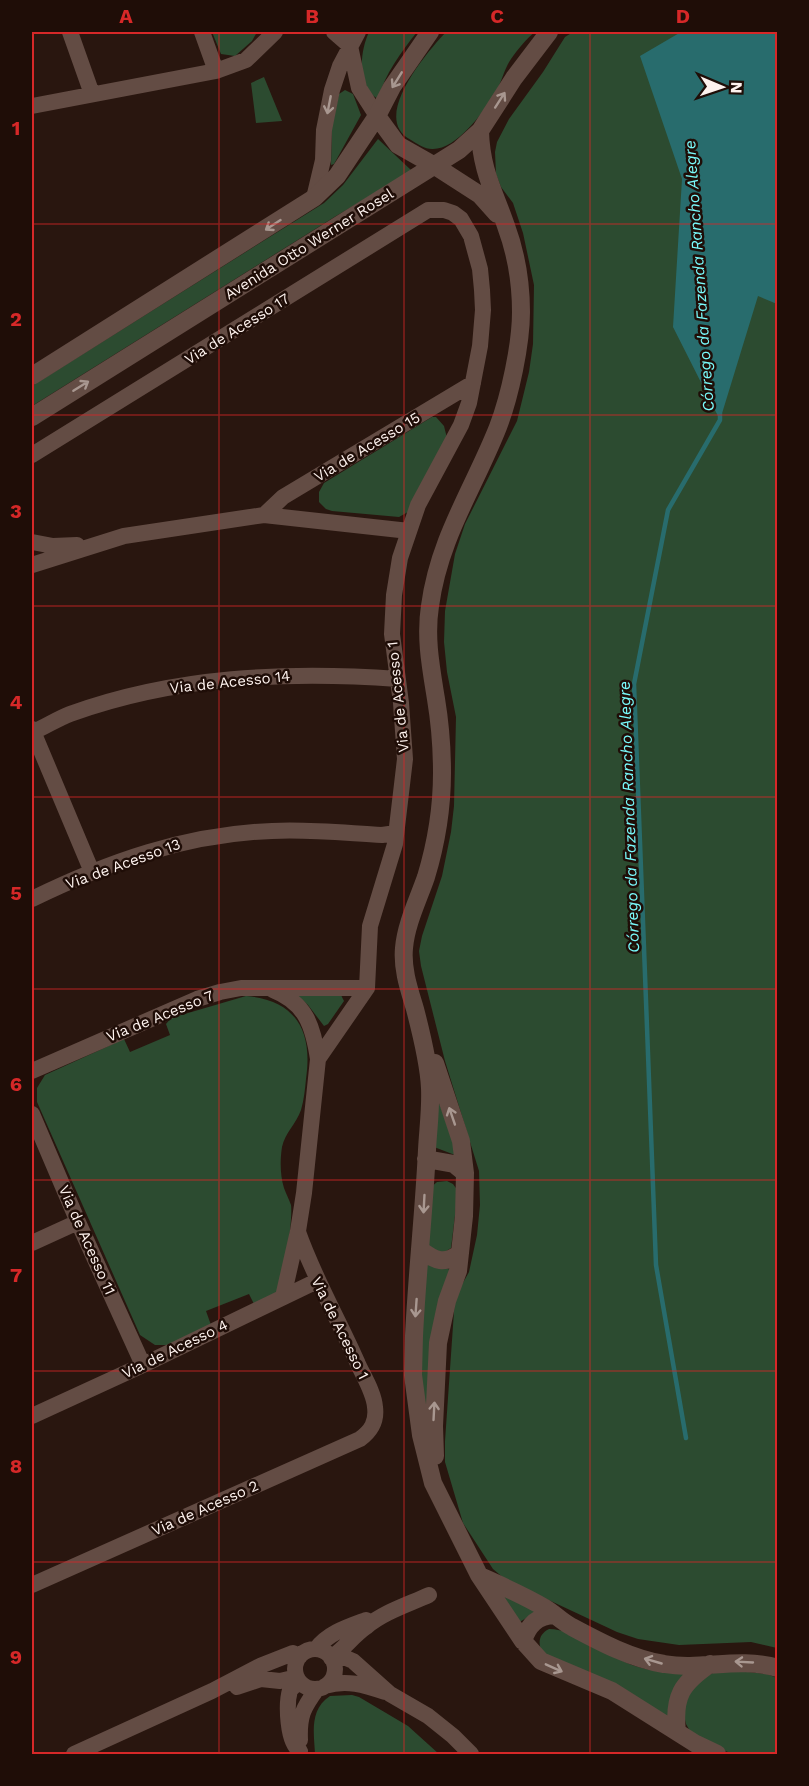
<svg xmlns="http://www.w3.org/2000/svg" width="809" height="1786" viewBox="0 0 809 1786" font-family="'Work Sans',sans-serif">
	<style>
		.green { fill: #2c4b30 }
		.water { fill: #286c6d }
		.lines { fill: none; stroke-linecap: round; stroke-linejoin: round }
		.stream { stroke: #286c6d; stroke-width: 4.5 }
		.minor { stroke: #634c44; stroke-width: 16 }
		.tertiary { stroke: #634c44; stroke-width: 18 }
		.oneway { stroke: #a89790 }
		.grid { fill: none; stroke: #d62828; stroke-width: 1.5; stroke-opacity: 0.55 }
		.labels { text-anchor: middle; dominant-baseline: central; stroke-width: 5; stroke-linejoin: round; paint-order: stroke }
		.street-label { font-size: 15px; fill: #fdf2ee; stroke: #1f0d07 }
		.water-label { font-size: 16px; font-style: italic; fill: #79fafb; stroke: #1f0d07 }
		.neatline { fill: none; stroke: #d62828; stroke-width: 2 }
		.grid-label { font-size: 20px; text-anchor: middle; font-weight: bold; fill: #d62828 }
	</style>
	<rect width="100%" height="100%" fill="#29160f"/>
	<!-- green -->
	<path class="green" d="M 212,32 L 257,32 L 252,41 L 235,56 L 221,54 Z
		M 369,32 L 417,32 C 401,52 385,74 378,99 C 356,87 360,51 369,32 Z
		M 446,32 L 535,32 C 526,39 518,49 511,59 C 504,69 502,82 495,93 C 484,112 456,150 432,149 C 425,149 417,144 411,140 C 369,119 428,51 446,32 Z
		M 573,32 L 777,32 L 777,1648 L 751,1642 L 679,1645 L 638,1639 L 617,1632 L 506,1580 L 493,1569 L 463,1523 L 445,1462 L 445,1441 L 455,1297 L 469,1272 L 477,1235 L 480,1205 L 479,1171 L 445,1061 L 421,966 L 419,951 L 422,936 L 442,876 L 451,832 L 454,806 L 456,717 L 447,672 L 444,642 L 445,611 L 455,554 L 465,524 L 517,421 L 529,372 L 533,344 L 534,285 L 523,233 L 513,203 L 501,187 L 496,174 L 495,152 L 497,142 L 509,119 L 543,72 L 565,37 Z
		M 264,77 L 282,121 L 256,123 L 251,83 Z
		M 345,90 L 353,94 L 361,115 L 334,164 L 331,165 L 332,126 L 339,94 Z
		M 378,139 L 411,170 L 409,173 L 336,216 L 32,406 L 32,386 L 324,203 L 343,185 Z
		M 432,417 L 436,417 L 444,426 L 447,438 L 408,512 L 399,517 L 332,511 L 326,509 L 319,502 L 319,492 L 324,483 Z
		M 297,995 L 341,995 L 344,1001 L 328,1024 L 324,1026 L 308,1005 Z
		M 246,996 C 296,1000 313,1031 306,1079 C 305,1089 304,1100 301,1110 C 296,1124 285,1133 282,1147 C 280,1160 280,1175 284,1188 C 286,1194 289,1199 291,1205 C 293,1217 285,1282 278,1291 C 273,1297 262,1302 255,1306 L 249,1294 L 206,1311 L 211,1325 L 167,1345 L 155,1345 L 140,1335 L 37,1102 L 37,1088 L 45,1075 L 124,1039 L 130,1052 L 170,1035 L 166,1024 L 171,1018 Z
		M 435,1091 L 457,1153 L 455,1155 L 434,1147 Z
		M 447,1181 L 453,1184 L 458,1191 L 451,1248 L 443,1253 L 427,1247 L 430,1188 L 437,1182 Z
		M 424,1261 L 451,1270 L 429,1424 L 418,1366 Z
		M 492,1589 L 541,1609 L 518,1623 Z
		M 549,1629 C 576,1629 607,1656 632,1665 C 649,1671 667,1672 684,1673 L 669,1717 L 546,1659 C 539,1649 535,1636 549,1629 Z
		M 721,1669 L 767,1674 L 777,1678 L 777,1754 L 737,1754 L 728,1752 L 717,1748 L 690,1731 L 686,1724 L 683,1710 L 691,1689 L 697,1681 Z
		M 330,1696 L 352,1695 L 359,1697 L 408,1726 L 439,1754 L 315,1754 C 314,1733 309,1710 330,1696 Z"/>
	<!-- water -->
	<path class="water" d="M 681,32 L 777,32 L 777,304 L 758,296 L 720,420 L 673,327 L 682,179 L 640,56 Z"/>
	<g class="lines">
		<!-- stream -->
		<path class="stream" d="M 686,1438 L 656,1265 L 634,684 L 668,510 L 720,420 L 720,413"/>
		<!-- minor -->
		<path class="minor" d="M 70,32 L 92,94
			M 202,32 L 216,71
			M 334,32 L 350,46 L 359,88 L 377,116
			M 32,106 L 216,71 L 246,60 L 275,32
			M 314,198 L 323,160 L 324,130 L 332,90 L 340,66 L 358,32
			M 32,455 L 428,210 L 444,210 L 453,213 L 461,219 L 471,236 L 480,269 L 482,290 L 483,310 L 480,346 L 469,403 L 461,425 L 418,505 L 400,558 L 394,595 L 392,634 L 401,703 L 405,759 L 395,844 L 370,926 L 367,988 L 318,1059 L 304,1193 L 298,1231 L 283,1297
			M 264,515 L 283,497 L 473,383
			M 32,542 L 53,546 L 77,545
			M 32,565 L 124,536 L 264,515 L 409,531
			M 32,729 L 92,872
			M 33,732 C 45,727 57,719 70,714 C 175,676 287,671 398,679
			M 32,899 C 108,862 186,834 272,831 C 308,829 345,833 382,835 L 396,833
			M 273,990 C 306,1003 313,1026 318,1059
			M 32,1071 L 197,999 L 220,992 L 241,988 L 367,988
			M 32,1114 L 78,1222 L 143,1365
			M 32,1243 L 78,1222
			M 32,1416 L 143,1365 L 317,1281
			M 32,1585 L 360,1439 C 371,1431 377,1422 375,1407 C 374,1393 364,1377 358,1364 C 339,1320 314,1278 298,1232
			M 316,1649 C 328,1633 347,1627 366,1620
			M295 1669a20 20 0 1 1 40 0a20 20 0 1 1-40 0Z
			M 331,1658 L 346,1658 L 353,1661 L 390,1694 L 428,1716 L 453,1736 L 471,1754
			M 331,1658 C 344,1649 353,1636 366,1627 C 384,1612 407,1605 429,1595
			M 299,1681 L 290,1690 C 286,1704 287,1743 300,1751
			M 325,1686 C 346,1679 365,1685 385,1692
			M 237,1687 L 261,1679 L 280,1681 L 297,1677
			M 300,1740 C 299,1716 303,1708 317,1689
			M 74,1754 L 212,1691 L 260,1666 L 293,1653 L 300,1656"/>
		<!-- tertiary -->
		<path class="tertiary" d="M 377,116 L 398,145 L 435,166 L 480,195 L 497,214
			M 480,131 C 481,170 494,191 506,226 C 516,253 521,283 521,312 C 521,344 510,396 498,427 C 474,488 439,538 430,606 C 425,638 431,668 436,699 C 440,723 442,748 442,773 C 442,808 436,844 426,877 C 418,900 406,924 404,948 C 402,969 409,989 415,1009 C 421,1032 429,1065 430,1088 C 431,1109 428,1130 427,1150 C 424,1212 417,1274 414,1336 L 413,1375 L 421,1435 L 433,1483 L 479,1575 L 523,1641 L 541,1661 L 612,1691 L 696,1744 L 717,1754
			M 32,376 L 314,198 L 337,176 L 377,116 L 392,87 L 430,32
			M 32,417 L 459,150 L 480,131 L 514,78 L 549,32
			M 435,1063 L 461,1141 L 465,1173 L 464,1216 L 458,1271 L 447,1301 L 438,1343 L 434,1426 L 435,1456
			M 426,1159 L 454,1164 L 465,1173
			M 421,1250 C 435,1261 445,1265 460,1253
			M 480,1576 C 502,1586 525,1596 545,1608 C 555,1614 562,1622 572,1627 C 600,1642 632,1659 664,1664 C 703,1671 737,1656 778,1668
			M 523,1641 C 528,1625 537,1616 554,1615
			M 677,1732 C 673,1696 682,1683 710,1664"/>
	</g>
	<!-- one-way arrows -->
	<defs><path id="oneway-shaft" d="M-6 0H5M1.5-3L5.5 0L1.5 3" fill="none" stroke-width="1.6" stroke-linecap="round" stroke-linejoin="round" transform="scale(1.5)"/></defs>
	<g class="oneway">
		<use href="#oneway-shaft" transform="translate(397 80) rotate(122)"/>
		<use href="#oneway-shaft" transform="translate(500 100) rotate(-57)"/>
		<use href="#oneway-shaft" transform="translate(329 105) rotate(101)"/>
		<use href="#oneway-shaft" transform="translate(273 225) rotate(147)"/>
		<use href="#oneway-shaft" transform="translate(81 386) rotate(-32)"/>
		<use href="#oneway-shaft" transform="translate(452 1116) rotate(-109)"/>
		<use href="#oneway-shaft" transform="translate(424 1204) rotate(93)"/>
		<use href="#oneway-shaft" transform="translate(416 1308) rotate(94)"/>
		<use href="#oneway-shaft" transform="translate(434 1411) rotate(-87)"/>
		<use href="#oneway-shaft" transform="translate(653 1661) rotate(-164)"/>
		<use href="#oneway-shaft" transform="translate(744 1662) rotate(-177)"/>
		<use href="#oneway-shaft" transform="translate(554 1668) rotate(24)"/>
	</g>
	<!-- grid -->
	<path class="grid" d="M 219,32 L 219,1754M 404,32 L 404,1754M 590,32 L 590,1754M 32,224 L 778,224M 32,415 L 778,415M 32,606 L 778,606M 32,797 L 778,797M 32,989 L 778,989M 32,1180 L 778,1180M 32,1371 L 778,1371M 32,1562 L 778,1562"/>
	<g class="labels">
		<!-- street labels -->
		<g class="street-label">
			<text transform="translate(309 244) rotate(-32)">Avenida Otto Werner Rosel</text>
			<text transform="translate(237 329) rotate(-32)">Via de Acesso 17</text>
			<text transform="translate(367 447) rotate(-31)">Via de Acesso 15</text>
			<text transform="translate(230 682) rotate(-6)">Via de Acesso 14</text>
			<text transform="translate(398 697) rotate(-96)">Via de Acesso 1</text>
			<text transform="translate(123 864) rotate(-20)">Via de Acesso 13</text>
			<text transform="translate(160 1016) rotate(-22)">Via de Acesso 7</text>
			<text transform="translate(87 1240) rotate(66)">Via de Acesso 11</text>
			<text transform="translate(340 1328) rotate(64)">Via de Acesso 1</text>
			<text transform="translate(175 1349) rotate(-26)">Via de Acesso 4</text>
			<text transform="translate(205 1508) rotate(-24)">Via de Acesso 2</text>
		</g>
		<!-- water labels -->
		<g class="water-label">
			<text transform="translate(699 276) rotate(-94)">Córrego da Fazenda Rancho Alegre</text>
			<text transform="translate(629 817) rotate(-92)">Córrego da Fazenda Rancho Alegre</text>
		</g>
	</g>
	<!-- border -->
	<rect width="809" height="1786" fill="none" stroke="#1f0d07" stroke-width="66"/>
	<!-- north arrow -->
	<g transform="translate(722 87) rotate(92)" stroke="#1f0d07" stroke-width="4.5" paint-order="stroke">
	<path d="M0-4.5L10 22L0 15L-10 22Z" fill="#fdf2ee"/>
	<text y="-9" font-size="16" font-weight="bold" text-anchor="middle" fill="#fdf2ee">N</text>
	</g>
	<rect x="33" y="33" width="743" height="1720" class="neatline"/>
	<g class="grid-label">
		<text x="126" y="23">A</text>
		<text x="312" y="23">B</text>
		<text x="497" y="23">C</text>
		<text x="683" y="23">D</text>
		<text x="16" y="135">1</text>
		<text x="16" y="326">2</text>
		<text x="16" y="518">3</text>
		<text x="16" y="709">4</text>
		<text x="16" y="900">5</text>
		<text x="16" y="1091">6</text>
		<text x="16" y="1282">7</text>
		<text x="16" y="1473">8</text>
		<text x="16" y="1664">9</text>
	</g>
</svg>
